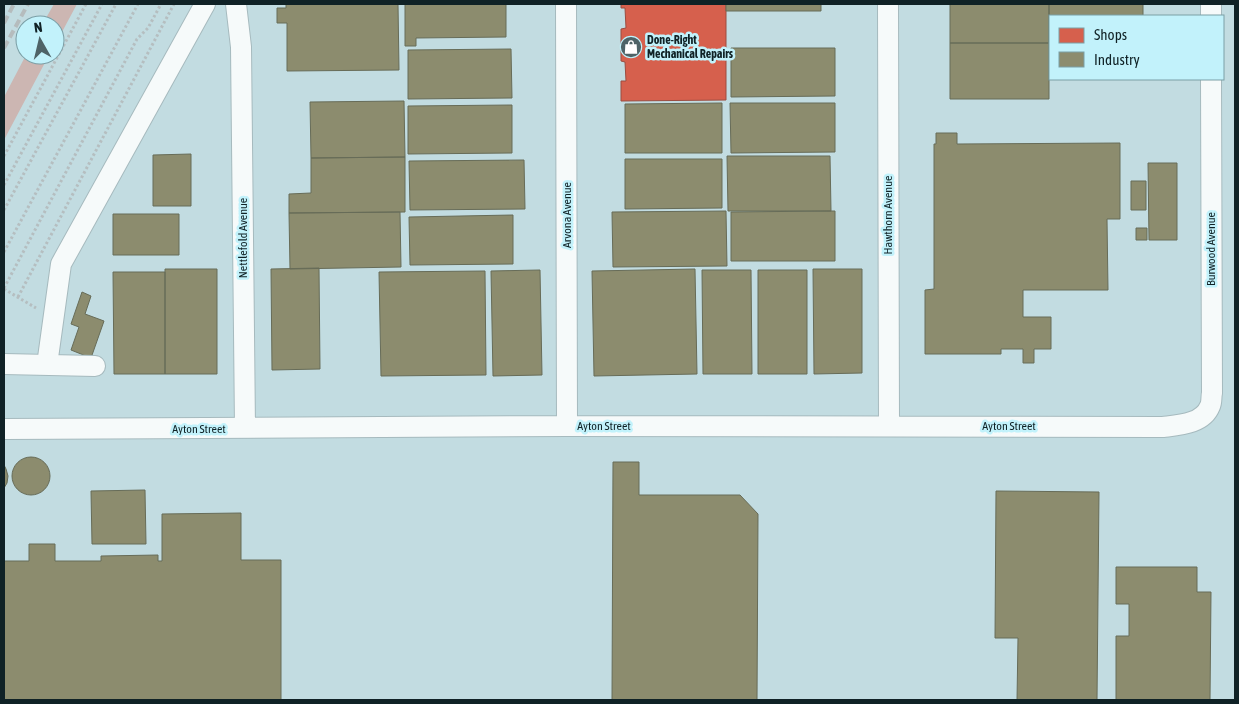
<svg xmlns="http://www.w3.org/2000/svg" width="1239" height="704" viewBox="0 0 1239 704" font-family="'Asap Condensed',sans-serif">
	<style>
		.green { fill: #ccb6b2 }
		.shops { fill: #d6604d; stroke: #9b4d41 }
		.industry { fill: #8c8c6e; stroke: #676c58 }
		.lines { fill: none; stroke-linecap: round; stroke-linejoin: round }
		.minor-casing { stroke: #a6babe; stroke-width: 22 }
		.path { stroke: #b5bec0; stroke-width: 3; stroke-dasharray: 2.5 2.5; stroke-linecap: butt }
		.minor { stroke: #f6fafa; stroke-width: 20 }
		.rail { stroke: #b5bcbd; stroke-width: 4; stroke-dasharray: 8 4; stroke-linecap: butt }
		.labels { text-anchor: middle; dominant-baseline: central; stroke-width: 5; stroke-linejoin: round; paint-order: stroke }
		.poi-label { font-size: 12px; font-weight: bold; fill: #102226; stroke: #c2f2fb; text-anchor: start }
		.street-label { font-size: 12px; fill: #102226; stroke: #c2f2fb }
	</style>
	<rect width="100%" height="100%" fill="#c2dce1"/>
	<!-- green -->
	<path class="green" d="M 54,4 L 77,4 L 55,45 L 55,25 L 42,25 Z
		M 26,55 L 49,55 L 4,140 L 4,97 Z"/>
	<!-- shops -->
	<path class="shops" d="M 621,4 L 726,4 L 726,100 L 621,101 L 621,81 L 626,81 L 625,62 L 621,61 L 621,29 L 626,28 L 625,8 L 621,8 Z"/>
	<!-- industry -->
	<path class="industry" d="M 286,4 L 398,4 L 399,70 L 287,71 L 287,23 L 277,23 L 277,8 L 286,8 Z
		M 405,4 L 506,4 L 506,37 L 416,38 L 416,46 L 405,46 Z
		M 726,4 L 821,4 L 821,11 L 726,11 Z
		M 950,4 L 1049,4 L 1049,43 L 950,43 Z
		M 1049,4 L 1143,4 L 1143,16 L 1050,16 L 1050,43 L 1049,43 Z
		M 950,43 L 1049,43 L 1049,99 L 950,99 Z
		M 731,48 L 835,48 L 835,96 L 731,97 Z
		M 511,49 L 512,98 L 408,99 L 408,50 Z
		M 404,101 L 405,157 L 311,158 L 310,102 Z
		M 722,103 L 722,153 L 625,153 L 625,104 Z
		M 730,103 L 835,103 L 835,152 L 731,153 Z
		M 512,105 L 512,153 L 408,154 L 408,106 Z
		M 936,133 L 957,133 L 957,144 L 1120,143 L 1120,219 L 1107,219 L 1108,290 L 1023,290 L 1023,317 L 1051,317 L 1051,349 L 1034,349 L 1034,363 L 1023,363 L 1023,349 L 1001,349 L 1001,354 L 925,354 L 925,290 L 934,289 L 934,144 L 936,144 Z
		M 191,154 L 191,206 L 153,206 L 153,155 Z
		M 727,156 L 830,156 L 831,211 L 728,211 Z
		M 405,157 L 405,212 L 289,213 L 289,194 L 311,193 L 311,158 Z
		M 625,159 L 722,159 L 722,208 L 625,209 Z
		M 524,160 L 525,209 L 410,210 L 409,161 Z
		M 1148,163 L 1177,163 L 1177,240 L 1149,240 Z
		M 1131,181 L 1146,181 L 1146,210 L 1131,210 Z
		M 726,211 L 727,266 L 613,267 L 612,212 Z
		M 831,211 L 835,211 L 835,261 L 731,261 L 731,212 Z
		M 400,212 L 401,267 L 290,269 L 289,213 Z
		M 113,214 L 179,214 L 179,255 L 113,255 Z
		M 513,215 L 513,264 L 410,265 L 409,217 Z
		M 1136,228 L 1147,228 L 1147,240 L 1136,240 Z
		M 319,268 L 320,369 L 272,370 L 271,269 Z
		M 165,269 L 217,269 L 217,374 L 165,374 Z
		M 695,269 L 697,374 L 594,376 L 592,271 Z
		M 813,269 L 862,269 L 862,373 L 814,374 Z
		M 540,270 L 542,375 L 493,376 L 491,271 Z
		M 702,270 L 751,270 L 752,374 L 703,374 Z
		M 758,270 L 807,270 L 807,374 L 758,374 Z
		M 485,271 L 486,375 L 381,376 L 379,272 Z
		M 113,272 L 165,272 L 165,374 L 114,374 Z
		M 82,292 L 91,296 L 85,314 L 104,321 L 91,358 L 71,350 L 79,327 L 71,324 Z
		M12 476a19 19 0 1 1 38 0a19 19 0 1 1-38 0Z
		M 613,462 L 639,462 L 639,495 L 740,495 L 758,514 L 757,700 L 612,700 Z
		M 4,465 L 6,469 L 8,476 L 7,483 L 4,488 Z
		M 145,490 L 146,544 L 92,544 L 91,491 Z
		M 996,491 L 1099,492 L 1097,700 L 1017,700 L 1018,638 L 995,638 Z
		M 241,513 L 241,560 L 281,560 L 281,700 L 4,700 L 4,561 L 29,561 L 29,544 L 55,544 L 55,561 L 101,561 L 101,556 L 158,555 L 158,561 L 162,561 L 162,514 Z
		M 1116,567 L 1197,567 L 1197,592 L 1211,592 L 1210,700 L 1116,700 L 1116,636 L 1129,636 L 1129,604 L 1116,604 Z"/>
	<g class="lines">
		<!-- minor casing -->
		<g class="minor-casing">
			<path id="minor" d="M 236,4 L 241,47 L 245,428
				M 566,4 L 567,426
				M 888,4 L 889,426
				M 1211,4 L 1211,16
				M 4,364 L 95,366
				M 47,365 L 61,264 L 205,4
				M 4,429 L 567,426 L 1163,427 C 1179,425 1203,424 1210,406 C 1212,402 1211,397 1212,393 L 1211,79"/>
		</g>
		<!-- path -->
		<path class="path" d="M 4,156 L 86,4
			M 4,185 L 102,4
			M 4,210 L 116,4
			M 4,252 L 138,4
			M 4,288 L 137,39 L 148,28 L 161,4
			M 4,289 L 36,308
			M 18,297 L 174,4"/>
		<!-- minor -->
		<use href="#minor" class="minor"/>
		<!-- rail -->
		<path class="rail" d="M 4,23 L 14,4
			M 4,48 L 28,4"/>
	</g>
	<!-- icons -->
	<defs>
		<g id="shop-disc" transform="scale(1.125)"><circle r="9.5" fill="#4e6367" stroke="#c2f2fb"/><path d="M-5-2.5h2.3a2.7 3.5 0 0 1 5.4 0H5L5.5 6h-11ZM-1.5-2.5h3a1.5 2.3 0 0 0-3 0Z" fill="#fff"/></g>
	</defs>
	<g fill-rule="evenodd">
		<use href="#shop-disc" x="631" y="47"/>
	</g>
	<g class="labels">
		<!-- poi labels -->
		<g class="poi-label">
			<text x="647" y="40">Done-Right<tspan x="647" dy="14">Mechanical Repairs</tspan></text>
		</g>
		<!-- street labels -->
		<g class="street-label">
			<text transform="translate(567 215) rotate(-90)">Arvona Avenue</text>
			<text transform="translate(888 215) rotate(-90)">Hawthorn Avenue</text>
			<text transform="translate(243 238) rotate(-90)">Nettlefold Avenue</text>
			<text transform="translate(1211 249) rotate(-90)">Burwood Avenue</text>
			<text x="604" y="426">Ayton Street</text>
			<text x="1009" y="426">Ayton Street</text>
			<text x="199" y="429">Ayton Street</text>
		</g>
	</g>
	<!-- border -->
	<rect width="1239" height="704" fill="none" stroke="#102226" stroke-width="10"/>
	<!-- legend -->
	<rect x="1049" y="15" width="175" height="65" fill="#c2f2fb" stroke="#7b9fa6"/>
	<rect x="1059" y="28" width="25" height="15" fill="#d6604d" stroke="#7b9fa6"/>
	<text x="1094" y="40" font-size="15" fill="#102226">Shops</text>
	<rect x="1059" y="52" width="25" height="15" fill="#8c8c6e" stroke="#7b9fa6"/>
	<text x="1094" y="65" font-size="15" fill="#102226">Industry</text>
	<!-- north arrow -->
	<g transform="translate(40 40) rotate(352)"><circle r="24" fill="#c2f2fb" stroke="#7b9fa6"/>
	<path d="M0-4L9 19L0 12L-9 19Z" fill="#4e6367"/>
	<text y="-8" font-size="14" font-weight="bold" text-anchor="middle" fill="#102226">N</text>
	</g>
</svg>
